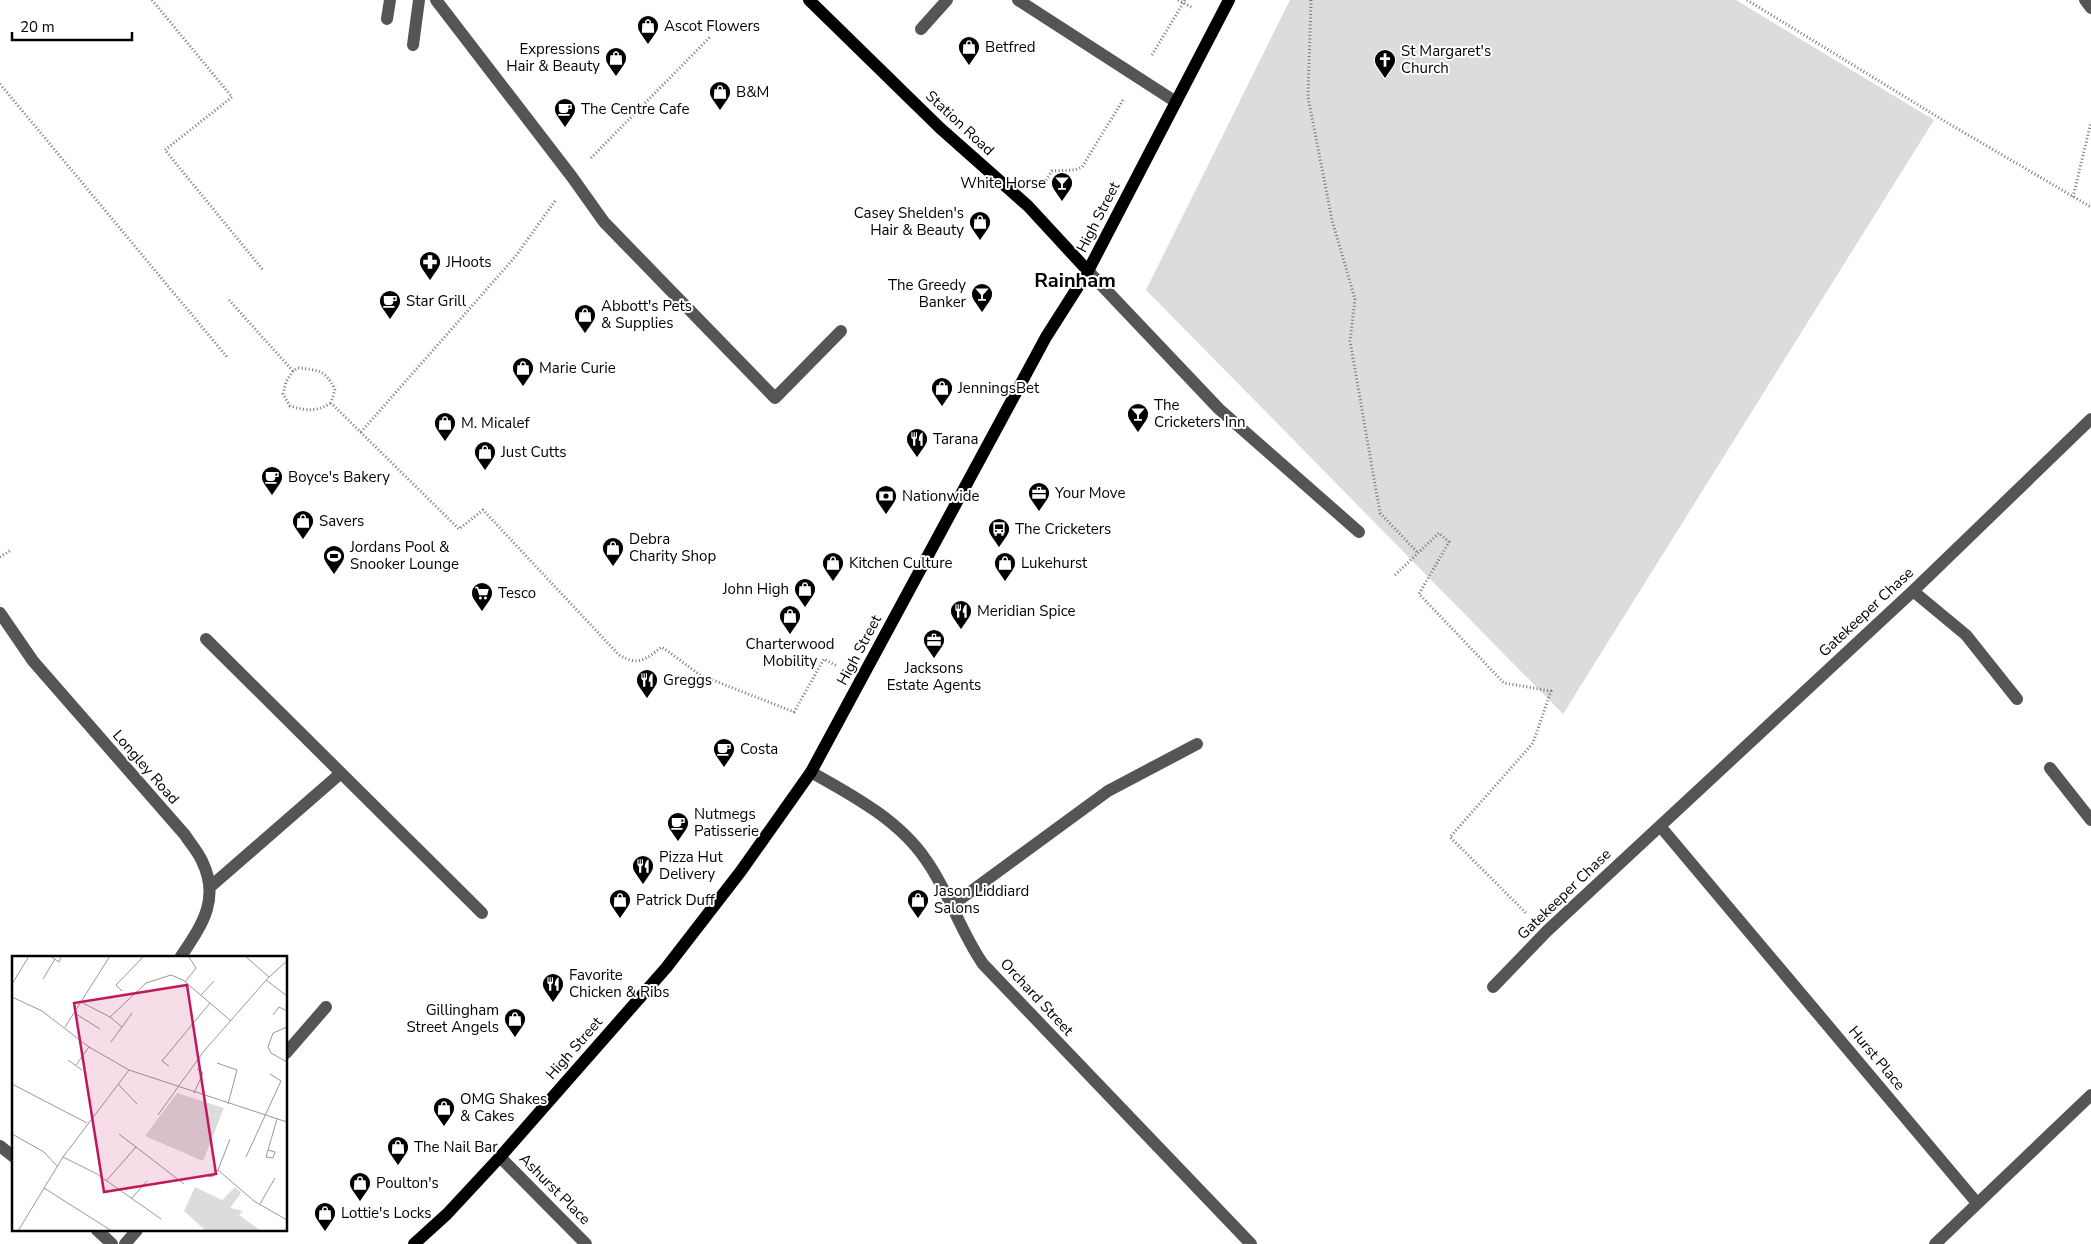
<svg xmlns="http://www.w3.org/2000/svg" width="2091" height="1244" viewBox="0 0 2091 1244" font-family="'Nunito Sans',sans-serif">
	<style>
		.green { fill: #dcdcdc }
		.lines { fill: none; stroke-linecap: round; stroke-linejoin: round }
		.path { stroke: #777; stroke-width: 3; stroke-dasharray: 1 2.5; stroke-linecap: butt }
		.minor { stroke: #555; stroke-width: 12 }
		.major { stroke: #000; stroke-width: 12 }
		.labels { text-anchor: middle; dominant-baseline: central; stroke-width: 4; stroke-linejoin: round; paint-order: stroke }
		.poi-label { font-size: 15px; fill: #000; stroke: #fff; text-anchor: start }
		.street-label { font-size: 15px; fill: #000; stroke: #fff }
		.district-label { font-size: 20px; font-weight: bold; fill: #000; stroke: #fff }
		.inset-road { fill: none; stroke: #999; stroke-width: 1 }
		.view { fill: #c2185b; fill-opacity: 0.15; stroke: #c2185b; stroke-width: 2.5 }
		.inset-edge { fill: none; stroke: #000; stroke-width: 2.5 }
	</style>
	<rect width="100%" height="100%" fill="#fff"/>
	<!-- green -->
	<path class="green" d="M 1290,0 L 1736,0 L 1934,120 L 1563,714 L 1146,290 Z"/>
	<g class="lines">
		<!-- path -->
		<path class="path" d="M 152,0 L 232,97 L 165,150 L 263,270
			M 1178,0 L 1193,8
			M 1311,0 L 1308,97 L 1332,220 L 1355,299 L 1350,341 L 1380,513 L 1418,553
			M 1747,0 L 1946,122 L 2091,207
			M 1152,55 L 1185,0
			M 0,84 L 227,357
			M 591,158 L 710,37
			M 1044,183 L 1052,171 L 1075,170 L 1082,167 L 1123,100
			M 2073,197 L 2091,122
			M 229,300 L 293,371 L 298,368 C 318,370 325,370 335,389 L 331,403 L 459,529 L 483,510 L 619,655 C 640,666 644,660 662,647 L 700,675 L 794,712 L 824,659 L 837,666
			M 293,371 L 286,382 L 283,394 L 290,406 C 307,411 316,412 331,403
			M 361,432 L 515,257 L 555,201
			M 0,557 L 11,550
			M 1395,575 L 1439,533 L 1449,542 L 1419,594 L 1504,683 L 1551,691 L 1533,743 L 1450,837 L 1526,913"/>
		<!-- minor -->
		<path class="minor" d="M 436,0 L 572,177 L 604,222 L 775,398 L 841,331
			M 1018,0 L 1176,102
			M 2085,0 L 2091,8
			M 387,19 L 390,0
			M 921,29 L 947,0
			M 413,45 L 419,0
			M 1088,271 L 1219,409 L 1359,532
			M 1913,591 L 1966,635 L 2017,699
			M 0,613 L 33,661 L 185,835 C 190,843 198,852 202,861 C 221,900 201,926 180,958
			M 206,639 L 341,773 L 210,887
			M 2050,768 L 2091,820
			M 811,772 C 852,795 899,820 926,860 C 949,892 960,931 983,964 L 1251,1244
			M 341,773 L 482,913
			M 1660,826 L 1977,1203
			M 951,906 L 1108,791 L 1197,744
			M 1493,987 L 1547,931 L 1913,591 L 2091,419
			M 286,1053 L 326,1007
			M 0,1146 L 14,1157
			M 500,1157 L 586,1244
			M 97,1230 L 112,1244
			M 125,1244 L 137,1230
			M 1935,1244 L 2091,1095"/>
		<!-- major -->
		<path class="major" d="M 809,0 L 940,128 L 1028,206 L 1088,271
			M 414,1244 L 447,1214 L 500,1157 L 666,968 L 741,871 L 811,772 L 1046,337 L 1088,271 L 1229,0"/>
	</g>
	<!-- icons -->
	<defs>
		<g id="shop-pin" transform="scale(1.125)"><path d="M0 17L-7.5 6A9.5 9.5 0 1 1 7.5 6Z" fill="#000" stroke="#fff"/><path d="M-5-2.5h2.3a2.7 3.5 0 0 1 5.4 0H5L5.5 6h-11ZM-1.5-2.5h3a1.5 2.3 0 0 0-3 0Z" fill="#fff"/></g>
		<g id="church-pin" transform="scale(1.125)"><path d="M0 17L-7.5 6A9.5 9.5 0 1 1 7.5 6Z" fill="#000" stroke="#fff"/><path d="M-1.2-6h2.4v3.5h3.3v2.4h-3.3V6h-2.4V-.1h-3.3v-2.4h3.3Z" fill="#fff"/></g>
		<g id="cafe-pin" transform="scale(1.125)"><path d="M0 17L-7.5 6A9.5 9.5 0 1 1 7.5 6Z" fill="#000" stroke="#fff"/><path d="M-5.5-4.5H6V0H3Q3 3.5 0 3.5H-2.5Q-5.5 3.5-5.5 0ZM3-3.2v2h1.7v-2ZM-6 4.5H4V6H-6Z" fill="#fff"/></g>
		<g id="bar-pin" transform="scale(1.125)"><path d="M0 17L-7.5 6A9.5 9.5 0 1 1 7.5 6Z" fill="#000" stroke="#fff"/><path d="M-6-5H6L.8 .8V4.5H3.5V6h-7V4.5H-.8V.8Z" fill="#fff"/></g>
		<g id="pharmacy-pin" transform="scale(1.125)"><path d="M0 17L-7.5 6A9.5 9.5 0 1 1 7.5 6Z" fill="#000" stroke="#fff"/><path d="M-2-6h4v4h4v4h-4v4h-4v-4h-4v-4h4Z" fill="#fff"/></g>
		<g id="restaurant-pin" transform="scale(1.125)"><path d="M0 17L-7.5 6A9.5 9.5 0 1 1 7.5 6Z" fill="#000" stroke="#fff"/><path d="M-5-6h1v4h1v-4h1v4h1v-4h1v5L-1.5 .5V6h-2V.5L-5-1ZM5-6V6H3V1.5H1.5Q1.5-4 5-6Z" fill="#fff"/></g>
		<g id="office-pin" transform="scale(1.125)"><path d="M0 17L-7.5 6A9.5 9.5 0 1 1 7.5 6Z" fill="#000" stroke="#fff"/><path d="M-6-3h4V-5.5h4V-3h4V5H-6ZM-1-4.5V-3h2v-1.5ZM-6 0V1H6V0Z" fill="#fff"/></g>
		<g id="bank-pin" transform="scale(1.125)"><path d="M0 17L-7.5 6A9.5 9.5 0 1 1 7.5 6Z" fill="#000" stroke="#fff"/><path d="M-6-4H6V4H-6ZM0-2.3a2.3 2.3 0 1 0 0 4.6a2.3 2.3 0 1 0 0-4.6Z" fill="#fff"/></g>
		<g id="bus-pin" transform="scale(1.125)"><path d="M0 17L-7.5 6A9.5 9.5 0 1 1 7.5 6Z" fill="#000" stroke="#fff"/><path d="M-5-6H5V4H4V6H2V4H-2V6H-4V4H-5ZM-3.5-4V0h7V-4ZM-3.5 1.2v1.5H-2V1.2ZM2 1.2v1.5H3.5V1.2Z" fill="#fff"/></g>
		<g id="stadium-pin" transform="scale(1.125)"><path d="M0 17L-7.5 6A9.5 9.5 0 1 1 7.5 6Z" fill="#000" stroke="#fff"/><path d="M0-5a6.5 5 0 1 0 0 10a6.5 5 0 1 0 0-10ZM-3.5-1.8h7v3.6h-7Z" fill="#fff"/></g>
		<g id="supermarket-pin" transform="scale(1.125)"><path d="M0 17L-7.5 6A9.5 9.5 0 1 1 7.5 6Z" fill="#000" stroke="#fff"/><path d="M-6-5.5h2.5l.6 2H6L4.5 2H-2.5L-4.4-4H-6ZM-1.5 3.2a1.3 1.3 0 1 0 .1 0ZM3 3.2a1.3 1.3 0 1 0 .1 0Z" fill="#fff"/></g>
	</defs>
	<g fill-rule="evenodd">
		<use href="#shop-pin" x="648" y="26"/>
		<use href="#shop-pin" x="969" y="47"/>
		<use href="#shop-pin" x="616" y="58"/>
		<use href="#church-pin" x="1385" y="60"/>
		<use href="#shop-pin" x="720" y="92"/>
		<use href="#cafe-pin" x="565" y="109"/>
		<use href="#bar-pin" x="1062" y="183"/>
		<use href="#shop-pin" x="980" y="222"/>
		<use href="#pharmacy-pin" x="430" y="262"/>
		<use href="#bar-pin" x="982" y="294"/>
		<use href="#cafe-pin" x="390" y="301"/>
		<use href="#shop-pin" x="585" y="315"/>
		<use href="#shop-pin" x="523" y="368"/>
		<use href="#shop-pin" x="942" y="388"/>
		<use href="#bar-pin" x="1138" y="414"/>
		<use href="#shop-pin" x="445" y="423"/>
		<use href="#restaurant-pin" x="917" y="439"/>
		<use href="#shop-pin" x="485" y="452"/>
		<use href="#cafe-pin" x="272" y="477"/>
		<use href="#office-pin" x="1039" y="493"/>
		<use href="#bank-pin" x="886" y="496"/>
		<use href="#shop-pin" x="303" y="521"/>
		<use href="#bus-pin" x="999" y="529"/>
		<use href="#shop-pin" x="613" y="548"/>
		<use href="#stadium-pin" x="334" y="556"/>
		<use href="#shop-pin" x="833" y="563"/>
		<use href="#shop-pin" x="1005" y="563"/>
		<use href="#shop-pin" x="805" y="589"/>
		<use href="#supermarket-pin" x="482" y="593"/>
		<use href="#restaurant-pin" x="961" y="611"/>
		<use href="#shop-pin" x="790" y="616"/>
		<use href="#office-pin" x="934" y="640"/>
		<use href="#restaurant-pin" x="647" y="680"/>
		<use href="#cafe-pin" x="724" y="749"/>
		<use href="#cafe-pin" x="678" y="823"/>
		<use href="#restaurant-pin" x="643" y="866"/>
		<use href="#shop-pin" x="620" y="900"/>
		<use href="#shop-pin" x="918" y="900"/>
		<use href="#restaurant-pin" x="553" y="984"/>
		<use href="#shop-pin" x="515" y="1019"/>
		<use href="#shop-pin" x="444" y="1108"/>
		<use href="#shop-pin" x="398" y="1147"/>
		<use href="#shop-pin" x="360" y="1183"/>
		<use href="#shop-pin" x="325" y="1213"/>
	</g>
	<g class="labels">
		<!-- poi labels -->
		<g class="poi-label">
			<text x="664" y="26">Ascot Flowers</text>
			<text x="985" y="47">Betfred</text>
			<text x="600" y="49" text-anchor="end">Expressions<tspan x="600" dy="17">Hair &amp; Beauty</tspan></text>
			<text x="1401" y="51">St Margaret's<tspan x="1401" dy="17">Church</tspan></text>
			<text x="736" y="92">B&amp;M</text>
			<text x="581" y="109">The Centre Cafe</text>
			<text x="1046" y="183" text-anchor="end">White Horse</text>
			<text x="964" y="213" text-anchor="end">Casey Shelden's<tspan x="964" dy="17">Hair &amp; Beauty</tspan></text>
			<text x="446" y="262">JHoots</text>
			<text x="966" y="285" text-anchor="end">The Greedy<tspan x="966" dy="17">Banker</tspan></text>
			<text x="406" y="301">Star Grill</text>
			<text x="601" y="306">Abbott's Pets<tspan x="601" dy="17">&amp; Supplies</tspan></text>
			<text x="539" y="368">Marie Curie</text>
			<text x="958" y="388">JenningsBet</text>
			<text x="1154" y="405">The<tspan x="1154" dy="17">Cricketers Inn</tspan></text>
			<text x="461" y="423">M. Micalef</text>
			<text x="933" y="439">Tarana</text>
			<text x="501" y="452">Just Cutts</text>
			<text x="288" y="477">Boyce's Bakery</text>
			<text x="1055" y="493">Your Move</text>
			<text x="902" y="496">Nationwide</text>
			<text x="319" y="521">Savers</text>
			<text x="1015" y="529">The Cricketers</text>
			<text x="629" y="539">Debra<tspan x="629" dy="17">Charity Shop</tspan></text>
			<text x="350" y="547">Jordans Pool &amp;<tspan x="350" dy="17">Snooker Lounge</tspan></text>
			<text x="849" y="563">Kitchen Culture</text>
			<text x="1021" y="563">Lukehurst</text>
			<text x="789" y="589" text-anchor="end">John High</text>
			<text x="498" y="593">Tesco</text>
			<text x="977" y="611">Meridian Spice</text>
			<text x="790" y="644" text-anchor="middle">Charterwood<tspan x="790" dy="17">Mobility</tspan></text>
			<text x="934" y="668" text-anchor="middle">Jacksons<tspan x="934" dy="17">Estate Agents</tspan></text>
			<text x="663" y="680">Greggs</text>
			<text x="740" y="749">Costa</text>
			<text x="694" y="814">Nutmegs<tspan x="694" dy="17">Patisserie</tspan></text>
			<text x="659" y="857">Pizza Hut<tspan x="659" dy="17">Delivery</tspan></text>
			<text x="934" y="891">Jason Liddiard<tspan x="934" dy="17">Salons</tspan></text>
			<text x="636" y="900">Patrick Duff</text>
			<text x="569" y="975">Favorite<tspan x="569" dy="17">Chicken &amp; Ribs</tspan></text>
			<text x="499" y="1010" text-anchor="end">Gillingham<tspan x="499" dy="17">Street Angels</tspan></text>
			<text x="460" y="1099">OMG Shakes<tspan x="460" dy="17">&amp; Cakes</tspan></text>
			<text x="414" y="1147">The Nail Bar</text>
			<text x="376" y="1183">Poulton's</text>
			<text x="341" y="1213">Lottie's Locks</text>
		</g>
		<!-- street labels -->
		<g class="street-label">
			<text transform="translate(960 123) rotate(43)">Station Road</text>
			<text transform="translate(1098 217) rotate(-63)">High Street</text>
			<text transform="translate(1866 612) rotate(-43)">Gatekeeper Chase</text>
			<text transform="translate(859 650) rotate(-62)">High Street</text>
			<text transform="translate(146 767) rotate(49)">Longley Road</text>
			<text transform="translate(1564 894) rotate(-44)">Gatekeeper Chase</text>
			<text transform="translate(1037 997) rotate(47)">Orchard Street</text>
			<text transform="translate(574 1048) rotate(-49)">High Street</text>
			<text transform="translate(1877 1058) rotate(50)">Hurst Place</text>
			<text transform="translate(555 1189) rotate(45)">Ashurst Place</text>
		</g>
		<!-- district labels -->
		<g class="district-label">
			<text x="1075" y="280">Rainham</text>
		</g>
	</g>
	<!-- overview -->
	<g transform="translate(12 956)">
		<rect width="275" height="275" fill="#fff"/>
		<path d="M 165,137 L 212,152 L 191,205 L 133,180 ZM 183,231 L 210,244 L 223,231 L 229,237 L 218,252 L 231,255 L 227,259 L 249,275 L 194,275 L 172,255 Z" fill="#dcdcdc"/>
		<path class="inset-road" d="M 38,0 L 47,6 L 49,1M 233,0 L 257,21M 31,23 L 43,3M 254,24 L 275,40M 173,26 L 184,12 L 177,1M 0,28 L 17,0M 110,35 L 104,29 L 132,0M 189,39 L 202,25M 0,41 L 30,55 L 77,91 L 117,114 L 275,166M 71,47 L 98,61 L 134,27 L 159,19 L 171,24 L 219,65M 64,58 L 88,73M 261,59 L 267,51 L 275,55M 98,61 L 110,71 L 120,57M 53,71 L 98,0M 275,71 L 261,77 L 256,91 L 259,97 L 275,106M 99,86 L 110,71M 56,104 L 70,114M 205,107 L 225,114 L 216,148M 64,109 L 77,91M 157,110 L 150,105 L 198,47M 0,128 L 75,167M 106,128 L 125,148M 166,131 L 192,95 L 257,21 L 275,5M 182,137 L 191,117 L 185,113M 146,159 L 166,131M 0,178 L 32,196 L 45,210M 107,178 L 172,228M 256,194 L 263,196 L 261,202 L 254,201 L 265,163M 51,201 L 85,218 L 149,263M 234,201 L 269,125 L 258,118M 206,214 L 218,183M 196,220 L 200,221 L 206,214 L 242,245 L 275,264M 94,225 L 124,191M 32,232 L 100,275M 119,243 L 135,225M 248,248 L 263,222M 6,275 L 51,201 L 117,114"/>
		<path class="view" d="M 175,29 L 204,218 L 92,236 L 62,47 Z"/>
		<rect width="275" height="275" class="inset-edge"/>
	</g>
	<!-- scale -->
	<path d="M12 32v8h120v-8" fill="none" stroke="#000000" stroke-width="2.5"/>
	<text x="20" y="32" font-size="15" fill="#000000" stroke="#ffffff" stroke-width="4" paint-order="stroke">20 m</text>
</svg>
